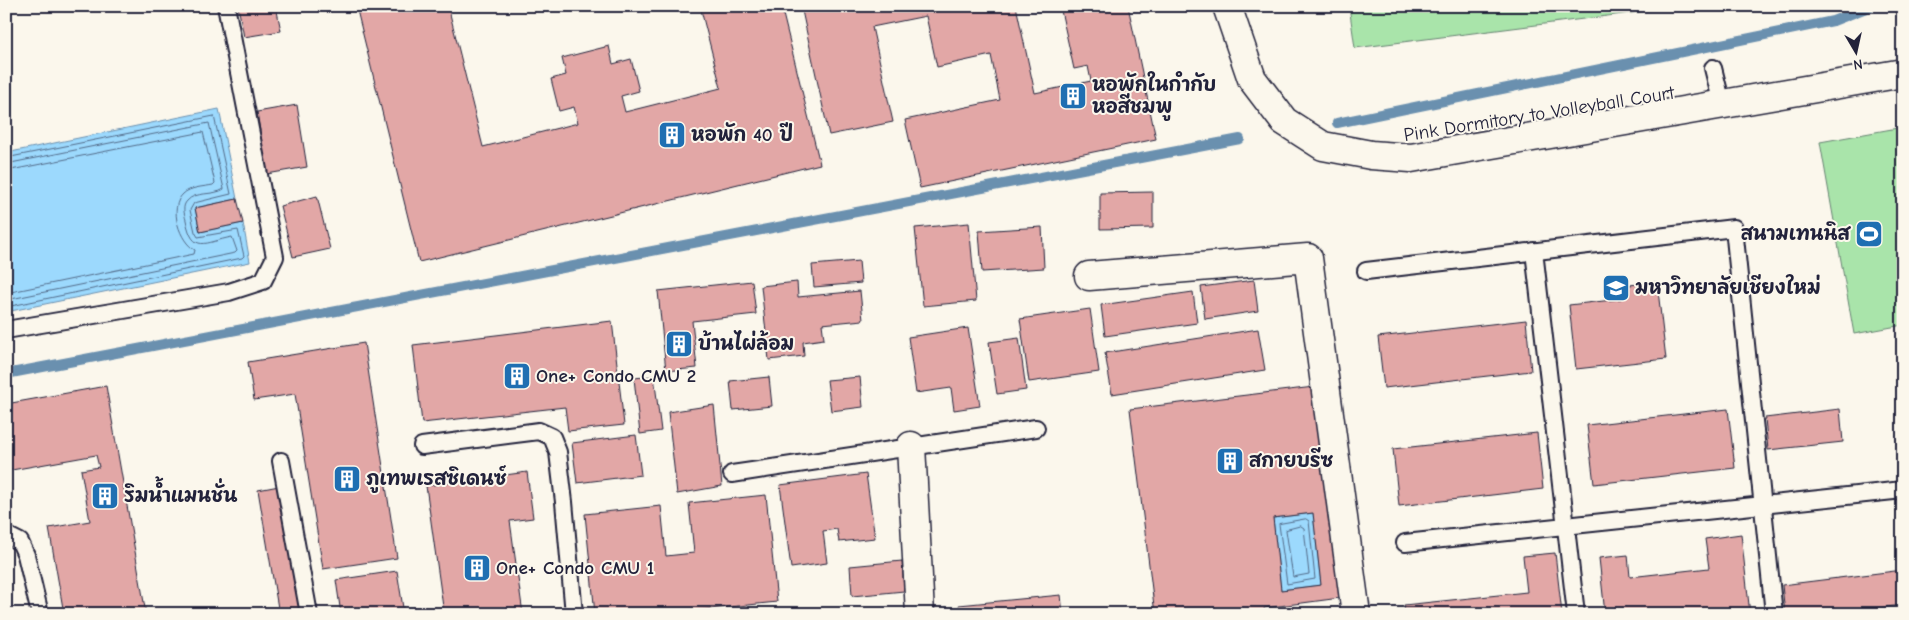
<svg xmlns="http://www.w3.org/2000/svg" width="1909" height="620" viewBox="0 0 1909 620" font-family="'Comic Neue','Playpen Sans Thai',sans-serif">
	<style>
		.green { fill: #a9e4aa; stroke: #668372 }
		.water { fill: #9cd9fd; stroke: #6b90af }
		.lines { fill: none; stroke-linecap: round; stroke-linejoin: round }
		.shore { stroke: #536b89; stroke-width: 1 }
		.stream { stroke: #6b90af; stroke-width: 10 }
		.building { fill: #e2a7a6; stroke: #22223b; fill-rule: evenodd }
		.lane-casing { stroke: #22223b; stroke-width: 20 }
		.street-casing { stroke: #22223b; stroke-width: 31 }
		.lane { stroke: #fbf7ec; stroke-width: 16 }
		.street { stroke: #fbf7ec; stroke-width: 28 }
		.labels { text-anchor: middle; dominant-baseline: central; stroke-width: 4; stroke-linejoin: round; paint-order: stroke }
		.poi-label { font-size: 19px; font-weight: bold; fill: #22223b; stroke: #fbf7ec; text-anchor: start }
		.street-label { font-size: 19px; fill: #22223b; stroke: #fbf7ec }
	</style>
	<rect width="100%" height="100%" fill="#fbf7ec"/>
	<filter id="ink" filterUnits="userSpaceOnUse"><feTurbulence type="fractalNoise" baseFrequency=".02" numOctaves="2"/><feDisplacementMap in="SourceGraphic" scale="10" xChannelSelector="R" yChannelSelector="G"/><feConvolveMatrix kernelMatrix="1 2 1 2 8 2 1 2 1" color-interpolation-filters="sRGB"/></filter>
	<g filter="url(#ink)">
		<!-- green -->
		<path class="green" d="M 1349,6 L 1686,6 L 1355,48 Z
			M 1903,127 L 1903,325 L 1854,334 L 1820,142 Z"/>
		<!-- water -->
		<path class="water" d="M 219,109 L 237,199 L 195,208 L 200,232 L 243,223 L 250,262 L 6,312 L 6,153 Z
			M 1313,513 L 1321,585 L 1281,590 L 1273,518 Z"/>
		<g class="lines">
			<!-- shore -->
			<path class="shore" d="M 6,158 L 214,116 L 231,194 L 194,203 L 190,210 L 195,232 L 198,237 L 238,230 L 244,256 L 242,258 L 6,307
				M 6,164 L 209,123 L 224,189 C 214,196 195,191 187,201 C 182,206 184,213 186,220 C 193,255 205,242 232,237 L 237,251 L 235,253 L 6,300
				M 6,171 L 203,132 L 215,183 L 213,185 C 203,187 190,187 183,194 C 168,208 180,242 195,250 L 194,254 L 6,293
				M 1306,519 L 1309,521 L 1315,579 L 1287,584 L 1279,524 Z
				M 1301,526 L 1304,528 L 1309,574 L 1293,577 L 1286,530 Z"/>
			<!-- stream -->
			<path class="stream" d="M 1337,123 L 1833,21 L 1871,6
				M 6,374 L 1240,139"/>
		</g>
		<!-- building -->
		<path class="building" d="M 238,6 L 276,6 L 281,31 L 244,37 Z
			M 356,6 L 448,6 L 483,147 L 578,123 L 574,107 L 559,111 L 551,79 L 566,75 L 562,58 L 609,46 L 613,64 L 631,59 L 639,91 L 621,96 L 625,112 L 721,88 L 700,6 L 781,6 L 820,164 L 419,262 Z
			M 801,6 L 1016,6 L 1035,93 L 1091,81 L 1088,66 L 1074,69 L 1060,6 L 1128,6 L 1156,139 L 920,188 L 905,120 L 1000,100 L 991,55 L 937,67 L 926,16 L 872,27 L 893,122 L 829,135 Z
			M 297,105 L 307,167 L 267,174 L 257,112 Z
			M 1153,192 L 1153,228 L 1100,229 L 1100,193 Z
			M 317,196 L 330,249 L 293,257 L 280,206 Z
			M 237,199 L 243,223 L 200,232 L 195,208 Z
			M 969,223 L 976,301 L 923,306 L 915,228 Z
			M 1042,227 L 1044,268 L 982,272 L 979,231 Z
			M 859,261 L 861,283 L 814,287 L 812,265 Z
			M 1254,280 L 1258,311 L 1205,319 L 1201,287 Z
			M 752,281 L 756,314 L 692,321 L 697,368 L 666,371 L 658,291 Z
			M 797,282 L 798,297 L 860,291 L 863,320 L 822,324 L 824,339 L 803,342 L 804,356 L 769,360 L 761,286 Z
			M 1657,282 L 1666,359 L 1576,369 L 1569,305 L 1621,299 L 1620,286 Z
			M 1193,292 L 1197,323 L 1105,336 L 1101,305 Z
			M 1090,309 L 1099,372 L 1029,382 L 1020,319 Z
			M 1526,320 L 1531,371 L 1384,388 L 1378,337 Z
			M 612,321 L 624,425 L 568,431 L 565,407 L 422,423 L 413,345 Z
			M 968,328 L 980,406 L 954,410 L 951,388 L 916,393 L 908,337 Z
			M 1258,329 L 1265,370 L 1112,394 L 1105,353 Z
			M 1019,338 L 1026,390 L 997,394 L 989,342 Z
			M 364,343 L 397,558 L 323,569 L 295,394 L 254,400 L 248,362 Z
			M 654,376 L 661,431 L 640,434 L 634,378 Z
			M 769,377 L 772,406 L 733,410 L 730,381 Z
			M 860,377 L 863,407 L 831,411 L 827,380 Z
			M 106,386 L 146,614 L 64,614 L 49,528 L 90,521 L 81,470 L 99,467 L 96,455 L 6,471 L 6,404 Z
			M 1314,387 L 1340,598 L 1264,608 L 1265,614 L 1155,614 L 1130,409 ZM 1313,513 L 1321,585 L 1281,590 L 1273,518 Z
			M 714,405 L 722,486 L 677,494 L 668,412 Z
			M 1728,409 L 1735,468 L 1594,484 L 1587,425 Z
			M 1840,409 L 1843,442 L 1768,450 L 1765,418 Z
			M 1537,433 L 1543,489 L 1399,506 L 1393,449 Z
			M 636,435 L 641,475 L 577,483 L 572,443 Z
			M 527,472 L 533,518 L 510,521 L 523,614 L 444,614 L 426,486 Z
			M 866,474 L 875,538 L 839,542 L 837,529 L 823,531 L 827,563 L 791,568 L 780,485 Z
			M 279,486 L 300,614 L 279,614 L 258,490 Z
			M 766,495 L 777,602 L 662,614 L 595,614 L 585,514 L 661,506 L 666,556 L 694,553 L 689,503 Z
			M 1741,534 L 1750,614 L 1605,614 L 1599,558 L 1628,555 L 1630,577 L 1709,568 L 1705,539 Z
			M 1555,553 L 1562,614 L 1405,614 L 1404,605 L 1527,592 L 1523,556 Z
			M 902,561 L 904,591 L 852,596 L 850,566 Z
			M 1903,570 L 1903,605 L 1827,614 L 1785,614 L 1782,585 Z
			M 397,571 L 404,614 L 341,614 L 336,580 Z
			M 7,583 L 12,614 L 6,614 Z
			M 1061,595 L 1063,614 L 960,614 L 959,605 Z"/>
		<g class="lines">
			<!-- lane casing -->
			<g class="lane-casing">
				<path id="lane" d="M 1713,106 L 1722,104 L 1713,68
					M 1534,251 L 1576,614
					M 1366,271 L 1734,228 L 1774,614
					M 6,330 L 229,292 L 263,281 L 275,257 L 226,6
					M 422,446 L 539,431 L 552,437 L 558,452 L 564,502 L 574,614
					M 281,461 L 309,614
					M 732,474 L 1036,428
					M 6,535 L 20,542 L 26,555 L 40,614
					M 1405,543 L 1903,490"/>
			</g>
			<!-- street casing -->
			<g class="street-casing">
				<path id="street" d="M 1227,6 L 1252,79 L 1284,121 L 1323,146 L 1371,155 L 1411,158 L 1903,73
					M 1089,276 L 1308,258 L 1356,614
					M 911,446 L 920,614"/>
			</g>
			<!-- lane -->
			<use href="#lane" class="lane"/>
			<!-- street -->
			<use href="#street" class="street"/>
		</g>
	</g>
	<!-- icons -->
	<defs>
		<g id="building-square" transform="scale(1.4375)"><rect x="-9" y="-9" width="18" height="18" rx="4" fill="#1f6fb2" stroke="#fbf7ec"/><path d="M-4-6H4V6H1V3H-1V6H-4ZM-2.5-4.3h1.7v1.8h-1.7ZM.8-4.3h1.7v1.8H.8ZM-2.5-1h1.7V.8h-1.7ZM.8-1h1.7V.8H.8Z" fill="#fff"/></g>
		<g id="stadium-square" transform="scale(1.4375)"><rect x="-9" y="-9" width="18" height="18" rx="4" fill="#1f6fb2" stroke="#fbf7ec"/><path d="M0-5a6.5 5 0 1 0 0 10a6.5 5 0 1 0 0-10ZM-3.5-1.8h7v3.6h-7Z" fill="#fff"/></g>
		<g id="university-square" transform="scale(1.4375)"><rect x="-9" y="-9" width="18" height="18" rx="4" fill="#1f6fb2" stroke="#fbf7ec"/><path d="M0-5L7-2L0 1L-7-2ZM-4 1L0 2.5L4 1V4Q0 6-4 4Z" fill="#fff"/></g>
	</defs>
	<g fill-rule="evenodd">
		<use href="#building-square" x="1073" y="96"/>
		<use href="#building-square" x="672" y="135"/>
		<use href="#stadium-square" x="1869" y="234"/>
		<use href="#university-square" x="1616" y="288"/>
		<use href="#building-square" x="679" y="344"/>
		<use href="#building-square" x="517" y="376"/>
		<use href="#building-square" x="1230" y="461"/>
		<use href="#building-square" x="347" y="479"/>
		<use href="#building-square" x="105" y="496"/>
		<use href="#building-square" x="477" y="568"/>
	</g>
	<g class="labels">
		<!-- poi labels -->
		<g class="poi-label">
			<text x="1092" y="85">หอพักในกำกับ<tspan x="1092" dy="22">หอสีชมพู</tspan></text>
			<text x="691" y="135">หอพัก 40 ปี</text>
			<text x="1850" y="234" text-anchor="end">สนามเทนนิส</text>
			<text x="1635" y="288">มหาวิทยาลัยเชียงใหม่</text>
			<text x="698" y="344">บ้านไผ่ล้อม</text>
			<text x="536" y="376">One+ Condo CMU 2</text>
			<text x="1249" y="461">สกายบรีซ</text>
			<text x="366" y="479">ภูเทพเรสซิเดนซ์</text>
			<text x="124" y="496">ริมน้ำแมนชั่น</text>
			<text x="496" y="568">One+ Condo CMU 1</text>
		</g>
		<!-- street labels -->
		<g class="street-label">
			<text transform="translate(1539 114) rotate(-9)">Pink Dormitory to Volleyball Court</text>
		</g>
	</g>
	<!-- margin -->
	<rect width="1909" height="620" fill="none" stroke="#fbf7ec" stroke-width="25"/>
	<rect x="12" y="12" width="1884" height="595" fill="none" stroke="#22223b" stroke-width="2" filter="url(#ink)"/>
	<!-- north arrow -->
	<g transform="translate(1856 52) rotate(171)" stroke="#fbf7ec" stroke-width="4" paint-order="stroke">
	<path d="M0-4L9 19L0 12L-9 19Z" fill="#22223b"/>
	<text y="-8" font-size="14" font-weight="bold" text-anchor="middle" fill="#22223b">N</text>
	</g>
</svg>
